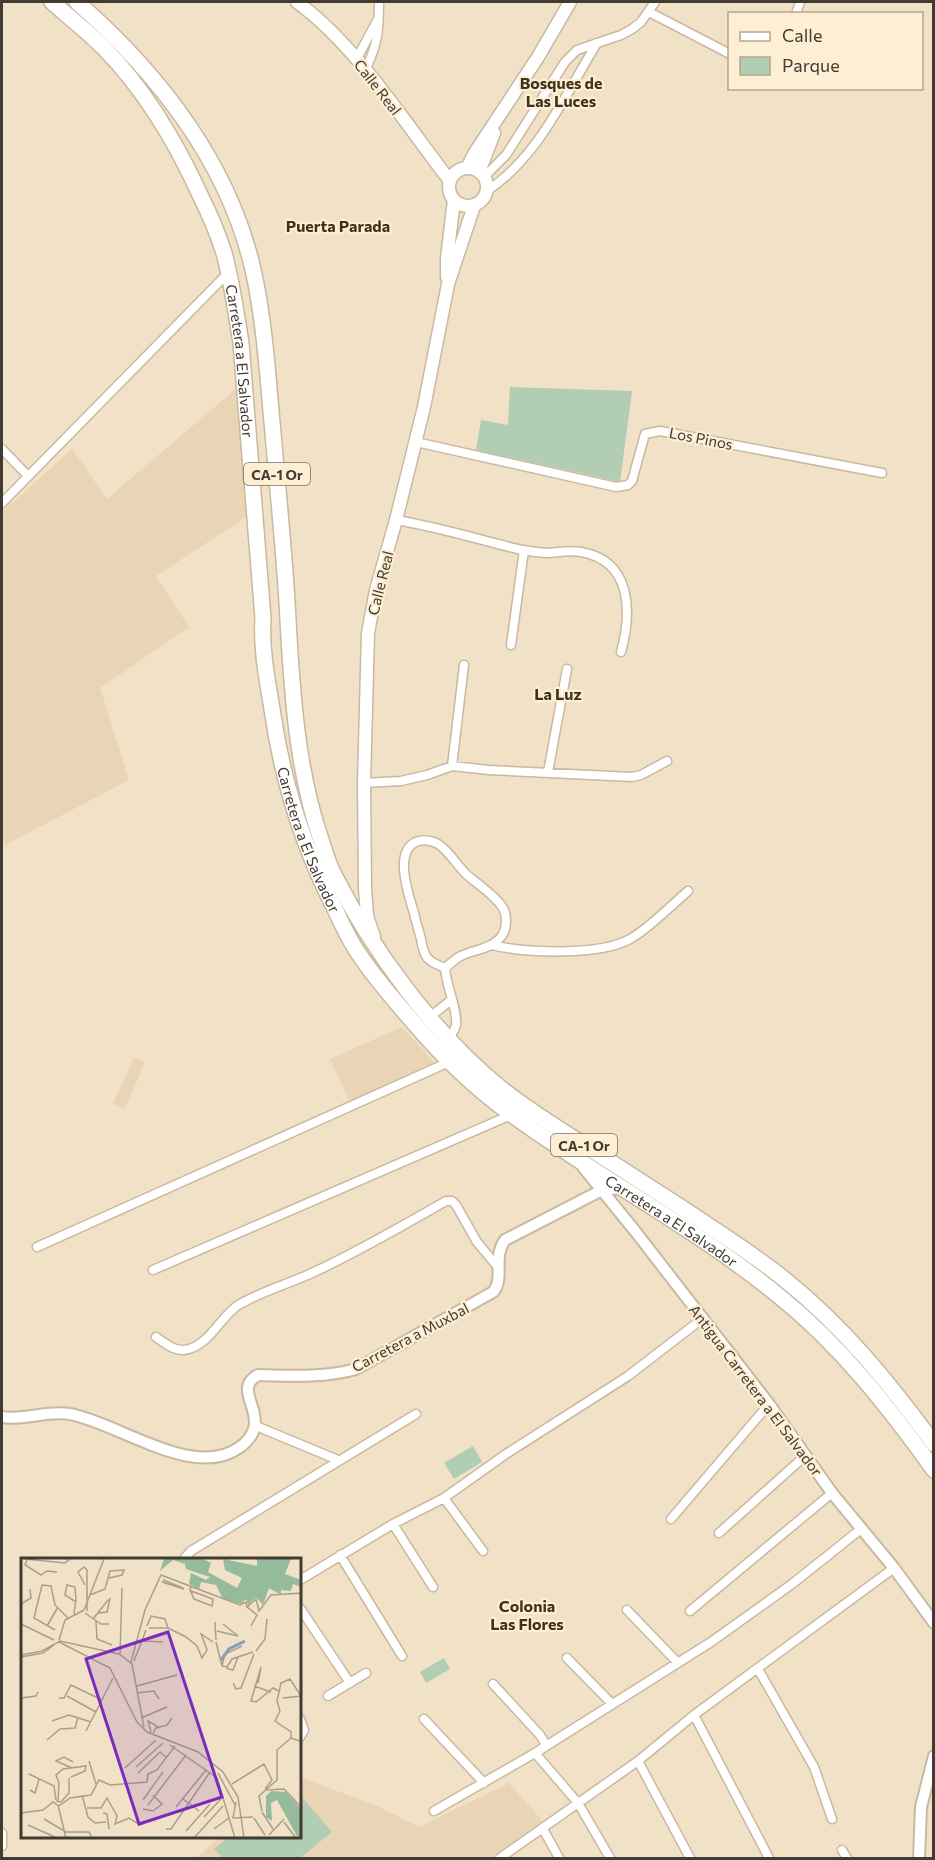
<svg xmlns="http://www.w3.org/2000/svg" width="935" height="1860" viewBox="0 0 935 1860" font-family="Commissioner,sans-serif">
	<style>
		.built { fill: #e9d5b5 }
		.green { fill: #b1cdb4 }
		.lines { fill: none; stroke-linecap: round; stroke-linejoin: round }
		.minor-casing { stroke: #c8b9a0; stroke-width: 11 }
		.tertiary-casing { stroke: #c8b9a0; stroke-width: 14 }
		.secondary-casing { stroke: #c8b9a0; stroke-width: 15 }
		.trunk-casing { stroke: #c8b9a0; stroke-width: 18 }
		.minor { stroke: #fff; stroke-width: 8 }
		.tertiary { stroke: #fff; stroke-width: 10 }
		.secondary { stroke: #fff; stroke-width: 12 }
		.trunk { stroke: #fff; stroke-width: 15 }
		.labels { text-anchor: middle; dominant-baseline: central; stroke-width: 4.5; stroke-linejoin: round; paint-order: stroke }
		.shield { fill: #fdeed4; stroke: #7a7162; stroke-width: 1.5 }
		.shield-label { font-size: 14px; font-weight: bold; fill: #423b31 }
		.street-label { font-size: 15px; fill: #423b31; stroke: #fdeed4 }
		.neighbourhood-label { font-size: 16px; font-weight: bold; fill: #3e321d; stroke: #fdeed4 }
		.inset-river { fill: none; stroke: #809ec1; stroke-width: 3 }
		.inset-road { fill: none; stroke: #aa9f8b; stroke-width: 1.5 }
		.view { fill: #7b2cbf; fill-opacity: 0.15; stroke: #7b2cbf; stroke-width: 3 }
		.inset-edge { fill: none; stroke: #423b31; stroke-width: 3 }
	</style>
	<rect width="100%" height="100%" fill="#f0e1c7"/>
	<!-- built -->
	<path class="built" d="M 238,387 L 249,515 L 156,576 L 189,627 L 100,688 L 129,780 L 5,845 L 2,836 L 2,512 L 72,449 L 107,499 Z
		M 402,1027 L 436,1064 L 351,1105 L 330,1059 Z
		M 134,1057 L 145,1062 L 125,1109 L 113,1104 Z
		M 300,1777 L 377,1806 L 419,1827 L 509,1783 L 547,1826 L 501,1858 L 196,1858 L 219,1838 L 300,1838 Z"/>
	<!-- green -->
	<path class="green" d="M 510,387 L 632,391 L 620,482 L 476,450 L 481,420 L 508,425 Z
		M 473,1446 L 482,1462 L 454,1479 L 444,1463 Z
		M 444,1658 L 450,1669 L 426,1683 L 420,1672 Z
		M 300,1795 L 332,1832 L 300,1858 L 223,1858 L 214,1849 L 227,1838 L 300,1838 Z"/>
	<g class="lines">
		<!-- minor casing -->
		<g class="minor-casing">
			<path id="minor" d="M 649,12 L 730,54
				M 796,14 L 800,2
				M 356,60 L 378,19
				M 365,70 C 378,45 379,30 379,2
				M 484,177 L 506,155 L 565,62 L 577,50 L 621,35 L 632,29 L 641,22 L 655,2
				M 487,191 C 539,156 565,95 597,43
				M 416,442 L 616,487 L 628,485 L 632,481 L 645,434 L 660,431 L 882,473
				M 2,449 L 28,476
				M 2,503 L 228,273
				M 396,520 C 439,527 480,540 522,550 C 530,551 540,553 549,553 C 560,552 570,550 581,552 C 632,561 632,612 621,652
				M 511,645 L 524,550
				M 452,766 L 464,665
				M 548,772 L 567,669
				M 364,783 L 401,781 L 427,775 L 452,766 L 489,770 L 632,777 L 641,775 L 667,761
				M 492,945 C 525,953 600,956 630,939 C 647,930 672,905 688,891
				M 445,968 C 427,961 424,958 421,939 C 419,931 416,922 414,913 C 409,896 393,852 416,842 C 423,839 432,841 438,844 C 449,851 457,865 466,874 C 478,885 494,894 503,908 C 507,915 507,927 503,934 C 493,950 473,949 459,957 C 454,960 449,965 445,968 C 446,986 458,1010 456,1025 C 455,1030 452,1034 449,1038
				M 430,1017 L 451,1000
				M 37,1247 L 449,1062
				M 153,1270 L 511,1115
				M 156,1337 C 166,1344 176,1353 189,1349 C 212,1342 221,1315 240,1304 C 263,1291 288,1284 312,1273 C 358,1252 402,1226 446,1201 L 452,1201 L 456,1205 L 477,1242 L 497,1266
				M 256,1426 L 338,1460
				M 444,1498 L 483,1551
				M 671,1519 L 769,1404
				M 393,1524 L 433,1587
				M 719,1533 L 805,1456
				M 340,1555 L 402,1656
				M 183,1560 L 191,1551 L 416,1414
				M 300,1580 L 393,1524 L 444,1498 L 506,1454 L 628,1376 L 702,1319
				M 300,1608 L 350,1683
				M 627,1610 L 678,1663
				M 690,1611 L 832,1493
				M 567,1658 L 612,1704
				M 758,1669 L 814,1767 L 832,1819
				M 493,1684 L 540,1735 L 546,1745
				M 328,1696 L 366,1673
				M 694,1715 L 769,1858
				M 300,1719 L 304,1730 L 300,1737
				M 424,1719 L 484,1783
				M 535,1753 L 578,1803 L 610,1858
				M 638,1761 L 690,1858
				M 434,1811 L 535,1753 L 711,1642 L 792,1584 L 861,1529
				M 543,1829 L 559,1858
				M 2,1833 L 2,1846
				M 842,1850 L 847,1858
				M 500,1858 L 638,1761 L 694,1715 L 894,1568"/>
		</g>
		<!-- tertiary casing -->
		<g class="tertiary-casing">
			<path id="tertiary" d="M 583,1167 L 635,1231 L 769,1404 L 832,1493 L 894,1568 L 934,1623
				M 2,1417 C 24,1421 47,1410 70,1414 C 119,1423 194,1481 240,1447 C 278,1419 228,1391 258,1375 C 290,1376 325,1378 356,1369 L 493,1292 C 505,1279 492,1257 505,1240 L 602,1190 L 621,1188
				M 919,1858 L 921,1807 L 934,1756"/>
		</g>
		<!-- secondary casing -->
		<g class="secondary-casing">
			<path id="secondary" d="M 297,2 C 357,46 404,122 450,181
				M 467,168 L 474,154 L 538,57 L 570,2
				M449 187a19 19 0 1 1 38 0a19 19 0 1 1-38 0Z
				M 479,172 L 494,133
				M 447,277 L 447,258 L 454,200
				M 374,937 L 367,916 L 365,888 L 364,783 L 368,633 L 376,590 L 396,520 L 424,407 L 448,284 L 474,206"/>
		</g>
		<!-- trunk casing -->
		<g class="trunk-casing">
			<g id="trunk">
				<path id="s1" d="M 52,2 C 69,17 87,31 104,48 C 145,90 177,144 201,197 C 210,215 218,234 224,253 C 232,282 236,313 241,343 L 263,618 C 261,649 267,679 272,709 C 282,779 302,845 335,909 C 342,924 349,940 359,954 C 373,976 391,996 408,1016 C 439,1053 472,1086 511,1114 C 597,1177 696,1228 779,1296 C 840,1345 888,1406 934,1470"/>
				<path d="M 77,2 C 159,74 230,164 254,274 C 265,326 268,380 273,433 C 278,495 285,557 288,620 C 292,693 297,770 321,840 C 325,851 328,863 333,873 C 372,950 435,1036 503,1090 C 531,1112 562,1131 592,1150 C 622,1169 652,1189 682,1208 C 716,1231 752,1253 784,1279 C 843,1326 890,1384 934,1444"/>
			</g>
		</g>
		<!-- minor -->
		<use href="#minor" class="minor"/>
		<!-- tertiary -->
		<use href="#tertiary" class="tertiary"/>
		<!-- secondary -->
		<use href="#secondary" class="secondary"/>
		<!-- trunk -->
		<use href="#trunk" class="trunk"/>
	</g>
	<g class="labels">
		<!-- shield labels -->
		<g class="shield">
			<rect x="244" y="463" width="66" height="22" rx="4.5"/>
			<rect x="551" y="1134" width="66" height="22" rx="4.5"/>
		</g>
		<g class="shield-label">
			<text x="277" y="474">CA-1 Or</text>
			<text x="584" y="1145">CA-1 Or</text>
		</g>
		<!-- street labels -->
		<g class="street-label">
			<text transform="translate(378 87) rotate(52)">Calle Real</text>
			<text stroke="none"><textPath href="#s1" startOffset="418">Carretera a El Salvador</textPath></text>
			<text transform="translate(701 438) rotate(11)">Los Pinos</text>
			<text transform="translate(380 583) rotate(-76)">Calle Real</text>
			<text stroke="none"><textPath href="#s1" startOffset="904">Carretera a El Salvador</textPath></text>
			<text stroke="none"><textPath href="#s1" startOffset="1444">Carretera a El Salvador</textPath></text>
			<text transform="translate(410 1337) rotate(-28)">Carretera a Muxbal</text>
			<text transform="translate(756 1390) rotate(53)">Antigua Carretera a El Salvador</text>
		</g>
		<!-- neighbourhood labels -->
		<g class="neighbourhood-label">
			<text x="561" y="82">Bosques de<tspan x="561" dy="18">Las Luces</tspan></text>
			<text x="338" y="225">Puerta Parada</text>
			<text x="558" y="693">La Luz</text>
			<text x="527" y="1605">Colonia<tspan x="527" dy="18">Las Flores</tspan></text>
		</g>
	</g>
	<!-- overview -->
	<g transform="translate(21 1558)">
		<rect width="280" height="280" fill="#f0e1c7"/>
		<path d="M 143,1 L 182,1 L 190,5 L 187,14 L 216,30 L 221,20 L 204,12 L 202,1 L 236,8 L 236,1 L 270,1 L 264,16 L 280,22 L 280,29 L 272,26 L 270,33 L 260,32 L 260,37 L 248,30 L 242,47 L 235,39 L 227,47 L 225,41 L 220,46 L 202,41 L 195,27 L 180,24 L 178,31 L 168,26 L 170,15 L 185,22 L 189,19 L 165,11 L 164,6 L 152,2 L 139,13 ZM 250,233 L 265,234 L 280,251 L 280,280 L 277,280 L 256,242 L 250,245 L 251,263 L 245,259 L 245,238 Z" fill="#96bb9a"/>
		<path class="inset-river" d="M 200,102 L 208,91 L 224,83"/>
		<path class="inset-road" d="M 4,1 L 44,5 L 49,1M 6,2 L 4,7 L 20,17 L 26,13 L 36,14M 142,22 L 162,30M 141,24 L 163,31M 64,27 L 57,14 L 63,9 L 66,12 L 66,53M 170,28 L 169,32 L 173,41 L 191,48 L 192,41 L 170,33M 69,37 L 84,31 L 89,13 L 103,12 L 101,17 L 88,20M 55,44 L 44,37 L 46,27 L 54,29 L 55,42 L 53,55 L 55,57M 0,46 L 10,40 L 9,31M 225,48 L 236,57 L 230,68M 63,52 L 83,1M 64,55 L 80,66 L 88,66M 72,61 L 87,42 L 89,41 L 86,54 L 77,55M 75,63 L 76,81 L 91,87M 194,64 L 195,82M 0,66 L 33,82M 26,68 L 37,49M 126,68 L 130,58 L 144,61 L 147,70M 128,70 L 147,70 L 165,79 L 176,88 L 181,100 L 186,92 L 180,76 L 192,84M 34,72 L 13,60 L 21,27 L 30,28 L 34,47 L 48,61M 196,73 L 217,78 L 202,66M 38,82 L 44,62 L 63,52M 122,83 L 142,84M 38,84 L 89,110 L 116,164 L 126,174 L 177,194 L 202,214 L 217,239 L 223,280M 195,84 L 201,108M 235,93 L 244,81 L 246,61M 0,97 L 21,93 L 39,83 L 98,96 L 111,106 L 123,169M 99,97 L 101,30M 0,99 L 22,95 L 33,87M 113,103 L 125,72M 110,104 L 124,52 L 140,17 L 219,47 L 225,44 L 226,49 L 235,41 L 238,53 L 250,37 L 281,35M 201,108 L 206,109 L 211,101 L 232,94M 201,108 L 204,96 L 221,88M 205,110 L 212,112 L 217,99M 212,125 L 215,131 L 220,130 L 233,96M 237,125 L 240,109 L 230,143 L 235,144 L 252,130 L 258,133M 116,128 L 156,117M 233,128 L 250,134M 116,135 L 133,133 L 138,141M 46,138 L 75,154M 0,140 L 15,138 L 17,134M 38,140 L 43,140 L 50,127 L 81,142M 262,140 L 281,138M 120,160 L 146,149M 31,163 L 48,157 L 70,164M 135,170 L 146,167 L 151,160M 65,173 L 92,120M 130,174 L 127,163 L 136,168 L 132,175M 270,180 L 270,174 L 254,163 L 259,153 L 256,143 L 260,125 L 269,121 L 280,138M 26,182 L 39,171 L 54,170 L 57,159M 149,187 L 196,220 L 214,280M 68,203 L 75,226M 115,209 L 142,185M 51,210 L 35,203 L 43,199 L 52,204M 104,210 L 135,182M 117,215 L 139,194 L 145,199M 197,215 L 214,247M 8,216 L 33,228 L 35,242M 38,225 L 35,217 L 42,211 L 65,208 L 64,213 L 50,219M 211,226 L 243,206 L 251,222 L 244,231M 9,232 L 14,235 L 18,221M 245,232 L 263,231 L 281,250M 61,237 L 67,259 L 74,265 L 85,264M 162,241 L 178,253M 122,242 L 142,214M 35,243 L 40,244 L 48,235 L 48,220M 37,243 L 38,224M 215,244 L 212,260 L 232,259M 37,247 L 45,280M 127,247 L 165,197M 38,248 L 49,240 L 70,237 L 78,222 L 89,227 L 126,224 L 127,216 L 136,212 L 154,188M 155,249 L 185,212M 66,250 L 80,250 L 86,240 L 96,258 L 94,266 L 108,260 L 119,267 L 123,265M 122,251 L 132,253 L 141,246 L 132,237M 241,253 L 238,238 L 256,222 L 256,192 L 270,180 L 279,183M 241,254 L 252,271M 0,255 L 22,252 L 32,244 L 38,248M 82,255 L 86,256 L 88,271M 183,259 L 200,241M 233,260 L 244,277M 23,261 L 45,274 L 68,274 L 71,280M 263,264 L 275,280M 7,267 L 36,280M 145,271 L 150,271 L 189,214M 193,271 L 208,260M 165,273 L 189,246M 248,277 L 263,261M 173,280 L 202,248"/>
		<path class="view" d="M 147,74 L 201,239 L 118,266 L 65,101 Z"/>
		<rect width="280" height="280" class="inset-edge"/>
	</g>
	<!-- border -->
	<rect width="935" height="1860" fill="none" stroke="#423b31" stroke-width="6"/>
	<!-- legend -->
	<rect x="728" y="12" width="195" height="78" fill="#fdeed4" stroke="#b2a693" stroke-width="1.5"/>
	<rect x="740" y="32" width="30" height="9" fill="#ffffff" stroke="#b2a693" stroke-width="1.5"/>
	<text x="782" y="42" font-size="18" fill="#423b31">Calle</text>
	<rect x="740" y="57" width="30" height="18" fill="#b1cdb4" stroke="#b2a693" stroke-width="1.5"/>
	<text x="782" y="72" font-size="18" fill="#423b31">Parque</text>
</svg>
